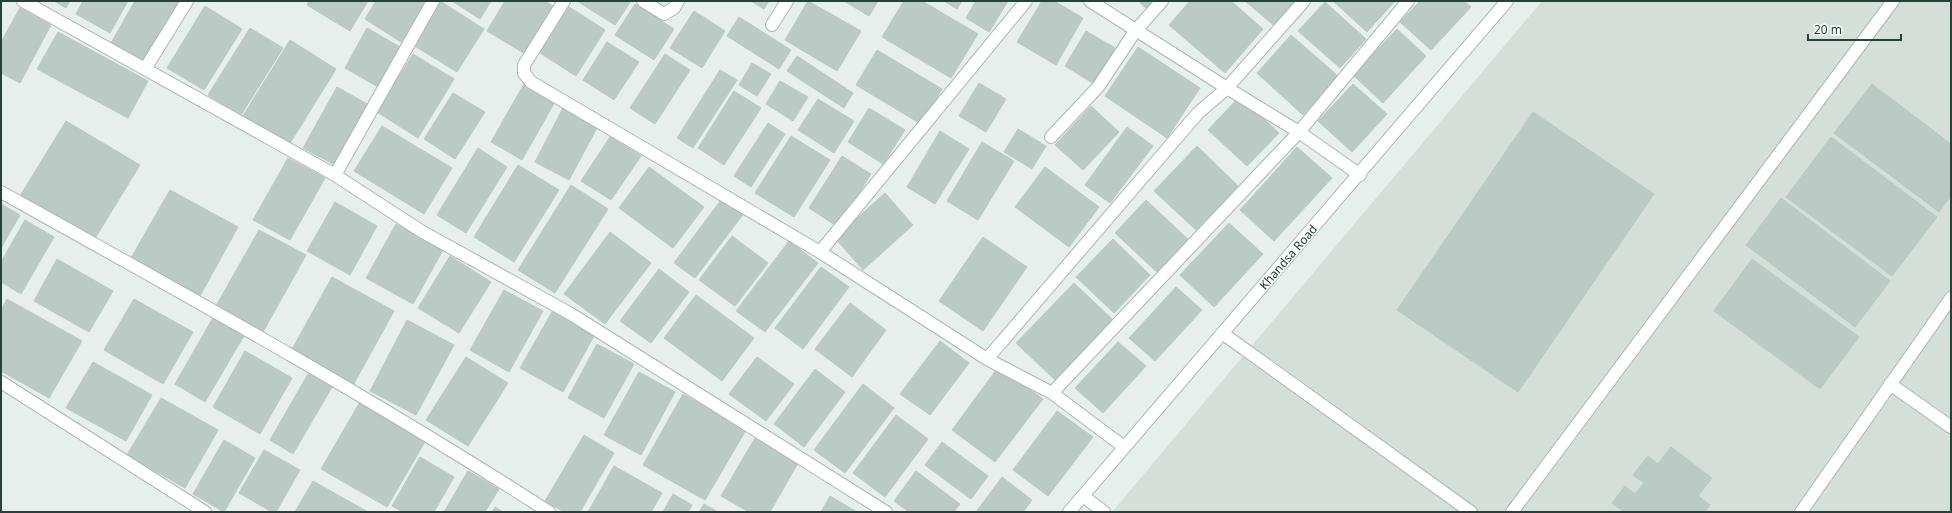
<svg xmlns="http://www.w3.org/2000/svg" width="1952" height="513" viewBox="0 0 1952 513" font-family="'Noto Sans',sans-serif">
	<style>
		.built { fill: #d4dfda }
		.building { fill: #bbcac4; stroke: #b8c9c2 }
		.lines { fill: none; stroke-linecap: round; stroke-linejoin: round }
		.minor-casing { stroke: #a8b8b2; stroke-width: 14 }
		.minor { stroke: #fff; stroke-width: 12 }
		.labels { text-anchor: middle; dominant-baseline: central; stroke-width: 3; stroke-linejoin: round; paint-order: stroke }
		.street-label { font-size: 12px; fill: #24423a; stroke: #f7fbf9 }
	</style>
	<rect width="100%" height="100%" fill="#e6efeb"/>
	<!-- built -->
	<path class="built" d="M 1542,1 L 1951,1 L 1951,512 L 1112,512 Z"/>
	<!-- building -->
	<path class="building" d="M 54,1 L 70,1 L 66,8 Z
		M 83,1 L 128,1 L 110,33 L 76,14 Z
		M 135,1 L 179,1 L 144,62 L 111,43 Z
		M 309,1 L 368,1 L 350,31 L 307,5 Z
		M 376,1 L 426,1 L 401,42 L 365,19 Z
		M 440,1 L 484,29 L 457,72 L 413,45 Z
		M 452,1 L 491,1 L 480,19 Z
		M 505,1 L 545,1 L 556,8 L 527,55 L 487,31 Z
		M 577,1 L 631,1 L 615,25 Z
		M 751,1 L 769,1 L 764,9 Z
		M 808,1 L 861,31 L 837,71 L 785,40 Z
		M 844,1 L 878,1 L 869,16 Z
		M 904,1 L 922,1 L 978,34 L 951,78 L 882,37 Z
		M 944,1 L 962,1 L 957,9 Z
		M 976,1 L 1008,1 L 989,32 L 966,18 Z
		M 1042,1 L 1054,1 L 1083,18 L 1056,65 L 1017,42 Z
		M 1138,1 L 1156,1 L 1148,10 Z
		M 1190,1 L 1231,1 L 1263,29 L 1225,73 L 1169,25 Z
		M 1245,1 L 1300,1 L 1277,28 Z
		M 1333,1 L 1395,1 L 1367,32 Z
		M 1420,1 L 1464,1 L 1471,7 L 1431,50 L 1400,22 Z
		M 1325,2 L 1366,39 L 1340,68 L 1298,31 Z
		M 635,4 L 674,29 L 654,60 L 615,35 Z
		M 566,5 L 605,30 L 576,76 L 537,51 Z
		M 205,6 L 242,29 L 204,90 L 167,68 Z
		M 20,8 L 51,25 L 20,83 L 1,73 L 1,42 Z
		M 694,11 L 725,31 L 702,68 L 670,48 Z
		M 739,17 L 791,50 L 779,69 L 727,36 Z
		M 250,28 L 283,48 L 241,115 L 208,95 Z
		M 367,28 L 402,48 L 380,88 L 345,68 Z
		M 1397,29 L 1426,56 L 1383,103 L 1353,75 Z
		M 1086,31 L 1115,48 L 1094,84 L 1065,66 Z
		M 58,32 L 148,81 L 128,118 L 37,69 Z
		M 1291,35 L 1338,76 L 1303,115 L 1257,73 Z
		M 290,40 L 336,69 L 289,145 L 243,116 Z
		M 607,42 L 639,62 L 614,100 L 583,80 Z
		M 1138,47 L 1200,88 L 1167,138 L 1105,96 Z
		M 877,50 L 942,89 L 921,124 L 856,85 Z
		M 413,54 L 454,79 L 418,138 L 377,112 Z
		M 665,54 L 690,70 L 655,124 L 630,108 Z
		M 797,56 L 853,93 L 844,108 L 787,71 Z
		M 752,63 L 771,74 L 757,96 L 739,85 Z
		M 720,70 L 737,80 L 693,148 L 677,138 Z
		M 780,81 L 808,97 L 793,121 L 766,104 Z
		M 525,82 L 556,100 L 522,160 L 491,142 Z
		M 979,83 L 1006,99 L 986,132 L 959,116 Z
		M 1353,84 L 1387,114 L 1352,152 L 1318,121 Z
		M 1872,84 L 1951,144 L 1951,196 L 1939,212 L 1834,133 Z
		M 337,87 L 369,105 L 335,165 L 303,148 Z
		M 734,91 L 761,108 L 724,165 L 698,148 Z
		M 453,93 L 485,112 L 455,159 L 424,139 Z
		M 1240,96 L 1279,133 L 1247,166 L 1208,130 Z
		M 818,99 L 854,121 L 834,153 L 798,130 Z
		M 564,106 L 599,124 L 569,180 L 535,162 Z
		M 1091,106 L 1119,132 L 1083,170 L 1055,145 Z
		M 869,108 L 905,130 L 883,164 L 848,142 Z
		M 1533,112 L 1654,194 L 1518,392 L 1397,310 Z
		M 66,121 L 140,165 L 94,240 L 20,196 Z
		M 768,123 L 785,134 L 751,187 L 734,176 Z
		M 382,126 L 452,168 L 424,214 L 354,171 Z
		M 1127,127 L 1153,146 L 1110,203 L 1085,185 Z
		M 1018,129 L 1046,146 L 1032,169 L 1004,152 Z
		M 940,131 L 969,149 L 935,204 L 907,187 Z
		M 791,136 L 830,160 L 794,217 L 755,193 Z
		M 610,137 L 641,156 L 611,200 L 581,181 Z
		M 1831,137 L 1937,217 L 1892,276 L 1786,197 Z
		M 982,142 L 1014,161 L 978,220 L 947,201 Z
		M 1197,146 L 1238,186 L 1196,230 L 1154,191 Z
		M 1297,147 L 1332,178 L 1274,241 L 1240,210 Z
		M 478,148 L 507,167 L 466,233 L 437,215 Z
		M 842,156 L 871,174 L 838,227 L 809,208 Z
		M 288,158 L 325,178 L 290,240 L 253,220 Z
		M 518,165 L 559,190 L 514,262 L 474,237 Z
		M 649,167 L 704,207 L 673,248 L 619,208 Z
		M 1045,167 L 1099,207 L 1069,247 L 1015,207 Z
		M 571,185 L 608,209 L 555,293 L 518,270 Z
		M 170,190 L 238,227 L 200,296 L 131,258 Z
		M 885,193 L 913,225 L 863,270 L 835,238 Z
		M 724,196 L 745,212 L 695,278 L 674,263 Z
		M 1781,198 L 1890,281 L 1855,327 L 1746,245 Z
		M 1146,200 L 1191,242 L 1160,275 L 1115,233 Z
		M 335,202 L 377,226 L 350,275 L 307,251 Z
		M 1,204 L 20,215 L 1,248 Z
		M 25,220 L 54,237 L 21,294 L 1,282 L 1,262 Z
		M 1229,223 L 1263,254 L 1214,307 L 1180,275 Z
		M 396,224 L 443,250 L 413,304 L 366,278 Z
		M 259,230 L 306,255 L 263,332 L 216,306 Z
		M 610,232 L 651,263 L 605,324 L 564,294 Z
		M 732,236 L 768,263 L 735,306 L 699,280 Z
		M 983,237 L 1027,267 L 983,331 L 939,301 Z
		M 1113,239 L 1150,275 L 1114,313 L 1076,277 Z
		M 789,241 L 818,263 L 765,332 L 736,311 Z
		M 450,256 L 491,282 L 459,333 L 418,308 Z
		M 57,259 L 113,291 L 89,332 L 34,301 Z
		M 1752,259 L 1859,337 L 1820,389 L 1714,311 Z
		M 821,267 L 849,287 L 803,349 L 775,328 Z
		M 659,269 L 689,292 L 651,343 L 620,321 Z
		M 332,277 L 394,311 L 352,387 L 290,353 Z
		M 1074,283 L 1113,320 L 1055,380 L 1016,343 Z
		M 1176,287 L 1202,310 L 1155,361 L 1129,338 Z
		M 504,290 L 543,311 L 509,372 L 470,350 Z
		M 696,295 L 754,338 L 722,381 L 664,338 Z
		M 7,299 L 82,341 L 49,398 L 1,371 L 1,310 Z
		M 134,299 L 193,332 L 163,384 L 104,350 Z
		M 850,303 L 886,330 L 852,377 L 815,349 Z
		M 552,312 L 594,336 L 563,392 L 520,368 Z
		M 214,316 L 245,334 L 205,402 L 175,384 Z
		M 407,320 L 454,345 L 416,415 L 370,391 Z
		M 940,341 L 969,363 L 930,415 L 900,394 Z
		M 1118,342 L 1146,366 L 1103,413 L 1075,388 Z
		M 597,344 L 634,364 L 604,418 L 568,398 Z
		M 245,351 L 292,378 L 260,434 L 213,407 Z
		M 466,357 L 508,383 L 468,446 L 426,420 Z
		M 757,357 L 794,384 L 766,421 L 729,394 Z
		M 93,362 L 152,395 L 126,441 L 66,408 Z
		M 999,366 L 1043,399 L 995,462 L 952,430 Z
		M 815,369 L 845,392 L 804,447 L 774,424 Z
		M 639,372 L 675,392 L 641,455 L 604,435 Z
		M 308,374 L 332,387 L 293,454 L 270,440 Z
		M 863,384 L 894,408 L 845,473 L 814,450 Z
		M 683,394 L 746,430 L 705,500 L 643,465 Z
		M 161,398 L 218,430 L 185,488 L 127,455 Z
		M 360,402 L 426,440 L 387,507 L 321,469 Z
		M 1057,411 L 1093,437 L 1048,496 L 1013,470 Z
		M 896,415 L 928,439 L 885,497 L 853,473 Z
		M 584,435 L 614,453 L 580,512 L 564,512 L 545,501 Z
		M 755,438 L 798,463 L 770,512 L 749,512 L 721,496 Z
		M 224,440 L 255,458 L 224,512 L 193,494 Z
		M 942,442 L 988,476 L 971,499 L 925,465 Z
		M 1671,447 L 1712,478 L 1698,496 L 1710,505 L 1705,512 L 1624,512 L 1612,503 L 1625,486 L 1635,494 L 1644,483 L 1633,475 L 1648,456 L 1658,464 Z
		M 264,450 L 300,470 L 276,512 L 272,512 L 239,493 Z
		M 420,457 L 454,477 L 434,512 L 403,512 L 392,506 Z
		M 614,466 L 662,493 L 651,512 L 588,512 Z
		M 468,471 L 499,489 L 485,512 L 444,512 Z
		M 916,471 L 960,504 L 954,512 L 909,512 L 894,501 Z
		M 1002,477 L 1032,500 L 1023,512 L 976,512 Z
		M 313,481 L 368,512 L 295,512 Z
		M 673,494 L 692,505 L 688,512 L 663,512 Z
		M 830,496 L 857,512 L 821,512 Z
		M 704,504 L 718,512 L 699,512 Z
		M 495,507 L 503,512 L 492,512 Z"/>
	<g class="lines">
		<!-- minor casing -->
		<g class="minor-casing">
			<path id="minor" d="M 23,1 L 335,175 L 421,231 L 571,314 L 886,512
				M 564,1 L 524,65 L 524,73 L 531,82 L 820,252 L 987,359 L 1052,393 L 1124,447
				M 643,1 L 664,14 L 674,8 L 678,1
				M 1090,1 L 1227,88 L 1299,132 L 1360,175
				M 772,25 L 787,1
				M 145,69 L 187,1
				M 1051,137 L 1098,87 L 1136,30 L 1162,1
				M 335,175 L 433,1
				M 1,192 C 186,295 371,397 549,512
				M 820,252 L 1026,1
				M 1222,333 L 1471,512
				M 987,359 L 1198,113 L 1227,88 L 1304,1
				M 1,382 L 205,512
				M 1890,384 L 1951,427
				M 1052,393 L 1299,132 L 1408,1
				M 1083,496 L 1104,512
				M 1069,512 C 1214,341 1362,172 1507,1
				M 1512,512 L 1893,1
				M 1801,512 L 1951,298"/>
		</g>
		<!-- minor -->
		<use href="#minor" class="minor"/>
	</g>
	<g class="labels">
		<!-- street labels -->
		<g class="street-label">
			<text transform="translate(1288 257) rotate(-49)">Khandsa Road</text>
		</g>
	</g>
	<!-- border -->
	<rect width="1952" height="513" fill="none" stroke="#24423a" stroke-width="4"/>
	<!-- scale -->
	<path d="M1808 34v6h93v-6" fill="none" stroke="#24423a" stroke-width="2"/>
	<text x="1814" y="34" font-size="12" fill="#24423a" stroke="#f7fbf9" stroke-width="3" paint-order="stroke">20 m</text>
</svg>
